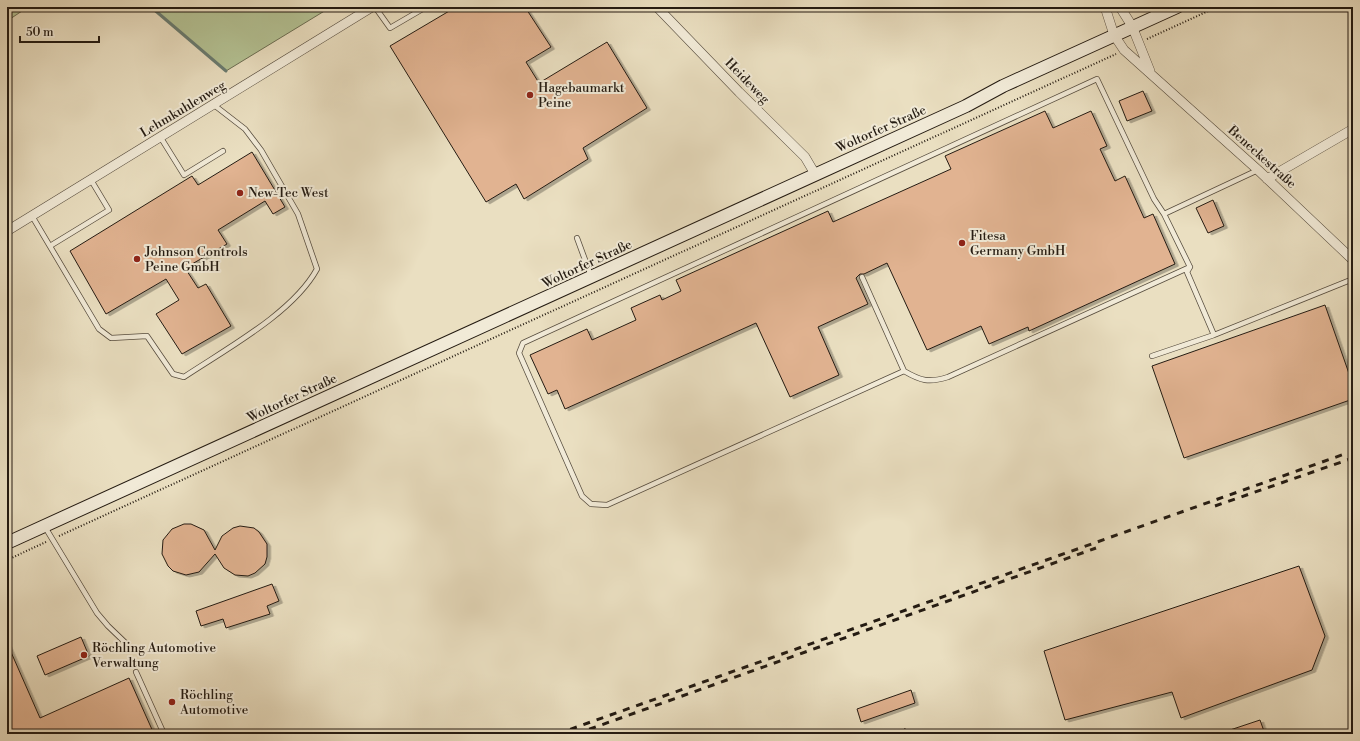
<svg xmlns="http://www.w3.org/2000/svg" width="1360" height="741" viewBox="0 0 1360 741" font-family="'Libre Bodoni',serif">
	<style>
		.green { fill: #b4c294; stroke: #6c6e53 }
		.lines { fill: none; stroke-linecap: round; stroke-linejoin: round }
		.stream { stroke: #6a7c71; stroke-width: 3 }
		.building { fill: #e1b391; stroke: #241b12; filter: url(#shadow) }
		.service-casing { stroke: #564c3e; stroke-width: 6 }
		.minor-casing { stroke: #564c3e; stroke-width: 10 }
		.secondary-casing { stroke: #241b12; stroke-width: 14 }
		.path { stroke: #241b12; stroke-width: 2; stroke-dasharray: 1 2; stroke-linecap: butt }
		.service { stroke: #f1ead7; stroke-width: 4.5 }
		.minor { stroke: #f1ead7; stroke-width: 9 }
		.secondary { stroke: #f1ead7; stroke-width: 12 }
		.rail { stroke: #241b12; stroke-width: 3; stroke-dasharray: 7 7; stroke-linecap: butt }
		.poi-dot { fill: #8f2418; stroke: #f1ead7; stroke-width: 1.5 }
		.labels { text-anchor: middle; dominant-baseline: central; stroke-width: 4; stroke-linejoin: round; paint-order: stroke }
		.street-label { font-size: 13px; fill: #241b12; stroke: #f1ead7 }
		.poi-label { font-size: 13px; fill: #241b12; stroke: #f1ead7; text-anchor: start }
	</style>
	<defs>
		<filter id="shadow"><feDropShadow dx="3.5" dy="2" stdDeviation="0" flood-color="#0004"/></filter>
	</defs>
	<rect width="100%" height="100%" fill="#eadfc1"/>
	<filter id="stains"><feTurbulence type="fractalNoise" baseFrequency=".005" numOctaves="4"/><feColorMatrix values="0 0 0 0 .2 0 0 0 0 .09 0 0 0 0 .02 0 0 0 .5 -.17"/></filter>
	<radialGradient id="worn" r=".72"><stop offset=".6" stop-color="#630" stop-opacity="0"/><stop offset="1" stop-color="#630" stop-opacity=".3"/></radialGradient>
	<!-- green -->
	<path class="green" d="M 7,7 L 28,7 L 7,21 Z
		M 151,7 L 331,7 L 226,71 Z"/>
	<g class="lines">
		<!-- stream -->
		<path class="stream" d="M 151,7 L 226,71"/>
	</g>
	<!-- building -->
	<path class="building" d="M 456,7 L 525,7 L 551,47 L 526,62 L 539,83 L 607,42 L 647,108 L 583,148 L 588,159 L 524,199 L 516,184 L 486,202 L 390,46 Z
		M 1143,91 L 1152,111 L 1127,121 L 1119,101 Z
		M 1045,111 L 1053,128 L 1091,111 L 1107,146 L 1100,149 L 1115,181 L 1125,176 L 1144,218 L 1153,214 L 1175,264 L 1029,331 L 1028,327 L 989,344 L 981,326 L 927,350 L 887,263 L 864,274 L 860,274 L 856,278 L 868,304 L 818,327 L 839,375 L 790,397 L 756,323 L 565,409 L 557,390 L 548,394 L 530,355 L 587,329 L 592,340 L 636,320 L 631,308 L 660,295 L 662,300 L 681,291 L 676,280 L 828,211 L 833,222 L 951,169 L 945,156 Z
		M 252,152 L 285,207 L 273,214 L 265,201 L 218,230 L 227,244 L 185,268 L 198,288 L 206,284 L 231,326 L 182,354 L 156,314 L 179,300 L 166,279 L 106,314 L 70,251 L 192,176 L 198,185 Z
		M 1213,200 L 1224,226 L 1208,233 L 1196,208 Z
		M 1325,305 L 1353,385 L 1353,399 L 1184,458 L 1152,366 Z
		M 184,524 L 191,524 L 204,530 L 215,550 L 222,536 L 233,528 L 240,526 L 254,528 L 259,532 L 267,544 L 267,557 L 265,564 L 255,573 L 248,576 L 235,575 L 224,568 L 215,554 L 199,572 L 186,575 L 173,571 L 168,566 L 162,554 L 163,540 L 172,529 Z
		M 1299,566 L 1325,636 L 1312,670 L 1181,718 L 1172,692 L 1065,720 L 1044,651 Z
		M 272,584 L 279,601 L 267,606 L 270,614 L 226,628 L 223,619 L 201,626 L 196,611 Z
		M 81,637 L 89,656 L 45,675 L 37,656 Z
		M 7,643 L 40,718 L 129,678 L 154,734 L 7,734 Z
		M 911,690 L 915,703 L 861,722 L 857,709 Z
		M 1260,720 L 1265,734 L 1224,734 L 1224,732 Z"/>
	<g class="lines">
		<!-- service casing -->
		<g class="service-casing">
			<path id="service" d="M 375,7 L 390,28 L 426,7
				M 161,138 L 184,175 L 223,151
				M 1164,214 L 1190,267 L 948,377 C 929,383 921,381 904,371 L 607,505 L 591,504 L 582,496 L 519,353 L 523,343 L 1097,79 L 1154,199 L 1164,214 L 1258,170
				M 32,216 L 99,329 L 111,338 L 147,336 L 173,374 L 184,377 C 226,349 293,313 317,269 L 298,214 L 261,150 L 245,129 L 214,105
				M 577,238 L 591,276
				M 50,246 L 109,210 L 91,180
				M 1190,267 L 1187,272 L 1214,335
				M 862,277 L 904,371
				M 1152,356 L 1214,335 L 1353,279
				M 45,527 L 97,613 L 108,626 L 133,650
				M 136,672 L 164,734"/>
		</g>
		<!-- minor casing -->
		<g class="minor-casing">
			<path id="minor" d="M 657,7 L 739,92 L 805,157 L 815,174
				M 1105,7 L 1114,35 L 1124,50 L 1258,170 L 1353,260
				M 1120,7 L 1132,26 L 1150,71
				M 1267,179 L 1353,129
				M 7,231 L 372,7"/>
		</g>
		<!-- secondary casing -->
		<g class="secondary-casing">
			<path id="secondary" d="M 7,543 L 966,106 L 1003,86 L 1177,7"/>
		</g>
		<!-- path -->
		<path class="path" d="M 1147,39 L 1217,7
			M 59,536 L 1116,54
			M 7,560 L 46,542"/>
		<!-- service -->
		<use href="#service" class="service"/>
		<!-- minor -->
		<use href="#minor" class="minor"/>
		<!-- secondary -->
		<use href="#secondary" class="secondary"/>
		<!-- rail -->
		<path class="rail" d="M 1215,506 L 1353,458
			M 557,734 L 1353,451
			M 576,734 L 1096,548
			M 901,734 L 907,728"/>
	</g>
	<!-- markers -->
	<g class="poi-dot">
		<circle cx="530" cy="95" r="4"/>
		<circle cx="240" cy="193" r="4"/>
		<circle cx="962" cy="243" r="4"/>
		<circle cx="137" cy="259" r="4"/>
		<circle cx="84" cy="655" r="4"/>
		<circle cx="172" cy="702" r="4"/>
	</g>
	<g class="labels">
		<!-- street labels -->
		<g class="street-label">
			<text transform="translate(747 81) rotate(46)">Heideweg</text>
			<text transform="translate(183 109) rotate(-31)">Lehmkuhlenweg</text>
			<text transform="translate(881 129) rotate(-24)">Woltorfer Straße</text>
			<text transform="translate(1262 157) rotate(42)">Beneckestraße</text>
			<text transform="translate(587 264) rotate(-25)">Woltorfer Straße</text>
			<text transform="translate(292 398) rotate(-25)">Woltorfer Straße</text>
		</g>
		<!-- poi labels -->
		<g class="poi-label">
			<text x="538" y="88">Hagebaumarkt<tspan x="538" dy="15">Peine</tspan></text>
			<text x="248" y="193">New-Tec West</text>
			<text x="970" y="236">Fitesa<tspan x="970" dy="15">Germany GmbH</tspan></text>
			<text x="145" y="252">Johnson Controls<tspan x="145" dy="15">Peine GmbH</tspan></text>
			<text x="92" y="648">Röchling Automotive<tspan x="92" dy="15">Verwaltung</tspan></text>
			<text x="180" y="695">Röchling<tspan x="180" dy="15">Automotive</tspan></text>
		</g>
	</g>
	<!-- margin -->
	<rect width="1360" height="741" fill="none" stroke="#eadfc1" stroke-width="24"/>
	<rect x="8" y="8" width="1344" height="725" fill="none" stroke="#241b12" stroke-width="2"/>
	<rect x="12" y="12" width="1336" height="717" fill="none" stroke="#241b12"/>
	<!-- scale -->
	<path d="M20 36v6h79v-6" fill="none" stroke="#241b12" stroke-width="2"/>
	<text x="26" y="36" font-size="12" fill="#241b12" stroke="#f1ead7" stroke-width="3" paint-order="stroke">50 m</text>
	<rect width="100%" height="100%" filter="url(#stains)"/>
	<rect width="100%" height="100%" fill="url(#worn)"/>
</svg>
